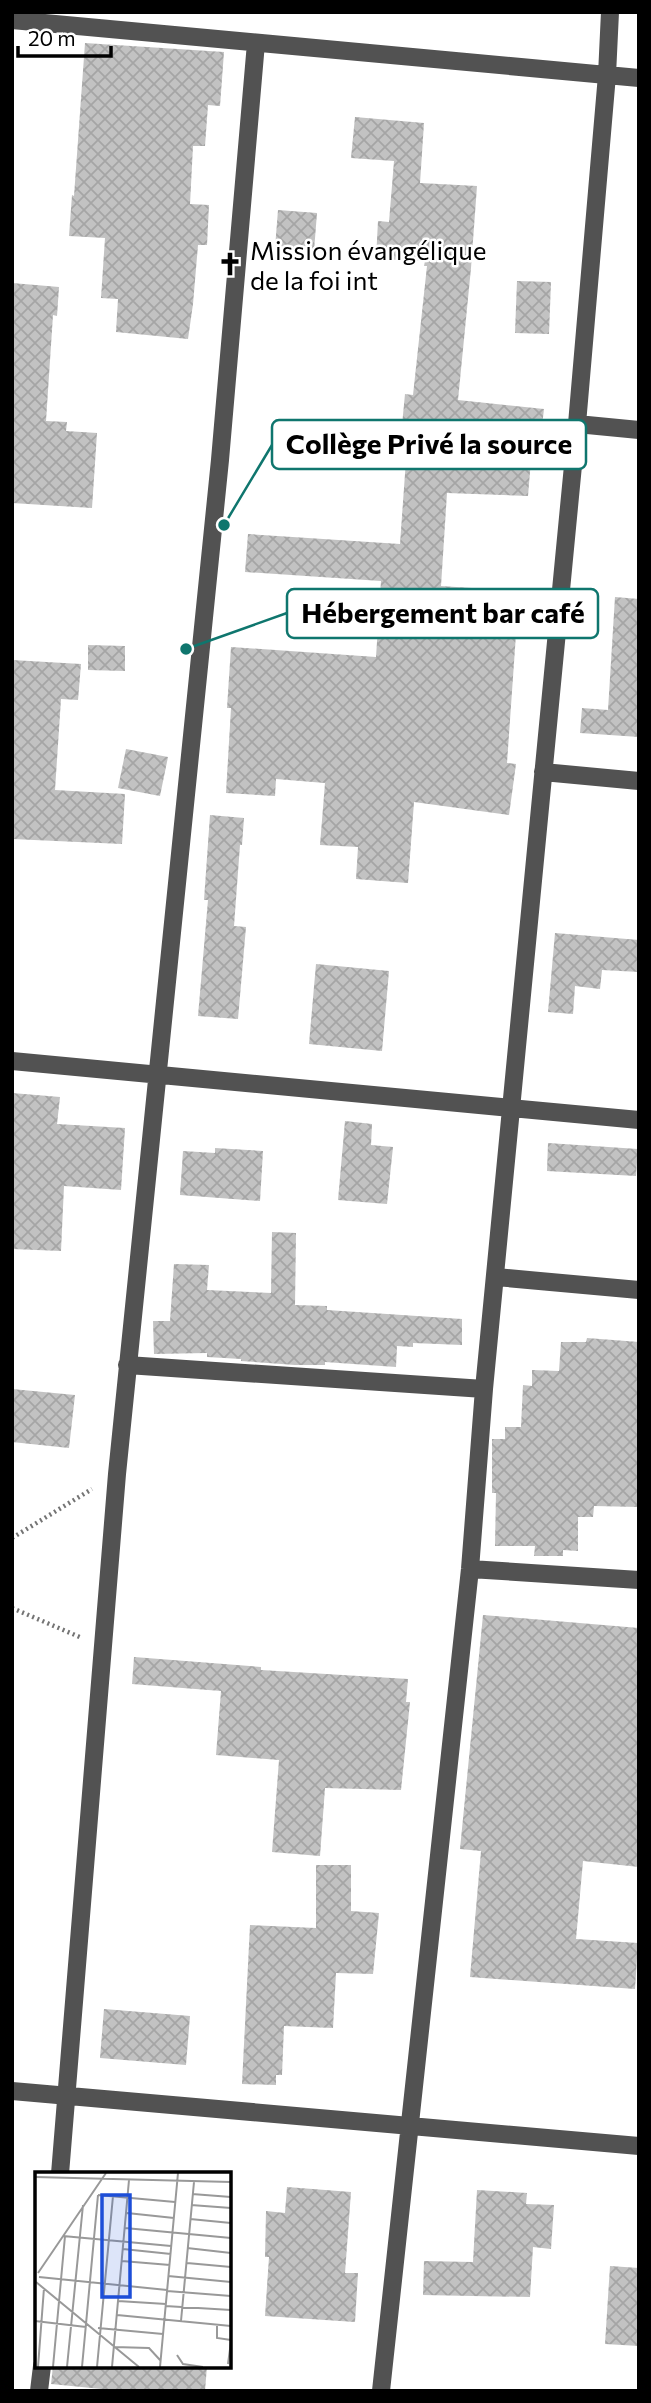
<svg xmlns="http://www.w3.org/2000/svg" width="651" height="2403" viewBox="0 0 651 2403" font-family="Commissioner,sans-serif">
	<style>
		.building { fill: url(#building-cross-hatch) }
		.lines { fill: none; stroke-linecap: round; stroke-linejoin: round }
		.path { stroke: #747474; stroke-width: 4.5; stroke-dasharray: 2 3.5; stroke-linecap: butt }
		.minor { stroke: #525252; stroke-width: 18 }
		.labels { text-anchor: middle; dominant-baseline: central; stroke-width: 5; stroke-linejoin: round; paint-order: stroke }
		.poi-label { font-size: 26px; fill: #000; stroke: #fff; text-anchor: start }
		.inset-road { fill: none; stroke: #999; stroke-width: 2 }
		.view { fill: #1d4ed8; fill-opacity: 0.15; stroke: #1d4ed8; stroke-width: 3.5 }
		.inset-edge { fill: none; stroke: #000; stroke-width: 3.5 }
		.leader { fill: none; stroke: #0f766e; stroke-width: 2.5 }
		.callout-dot { fill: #0f766e; stroke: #fff; stroke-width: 2.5 }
		.callout { fill: #fff; stroke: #0f766e; stroke-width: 2.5 }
		.callout-label { font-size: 28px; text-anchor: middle; font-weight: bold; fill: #000 }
	</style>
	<defs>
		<pattern id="building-cross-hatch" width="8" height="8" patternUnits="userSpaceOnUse" patternTransform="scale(1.75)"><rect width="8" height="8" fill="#c2c2c2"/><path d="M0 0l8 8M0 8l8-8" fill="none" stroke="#a5a5a5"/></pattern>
	</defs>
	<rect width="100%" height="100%" fill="#fff"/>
	<!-- building -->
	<path class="building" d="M 85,43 L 224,52 L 220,106 L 208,105 L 205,146 L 193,146 L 190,204 L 209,205 L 207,245 L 198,245 L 193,304 L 188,339 L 116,332 L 118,299 L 101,298 L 105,238 L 69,236 L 72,195 L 74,196 Z
		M 355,117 L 424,123 L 420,183 L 477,186 L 471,268 L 458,400 L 544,409 L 538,460 L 531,460 L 528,496 L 447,493 L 441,586 L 519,591 L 507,763 L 516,764 L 509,815 L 414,802 L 408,883 L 356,879 L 358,847 L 320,845 L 325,783 L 276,779 L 275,796 L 226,793 L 231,708 L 227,708 L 231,647 L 376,657 L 381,581 L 245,572 L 248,534 L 400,544 L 407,446 L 400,446 L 405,394 L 413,395 L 427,266 L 424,266 L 425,261 L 376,259 L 378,221 L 389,222 L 394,161 L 351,158 Z
		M 278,210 L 317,213 L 314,251 L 275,248 Z
		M 517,281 L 551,282 L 549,334 L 515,333 Z
		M 12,283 L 59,287 L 57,316 L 53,315 L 46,421 L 67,422 L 66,431 L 97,433 L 92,508 L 12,503 Z
		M 615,597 L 639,599 L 639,737 L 580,733 L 582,708 L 608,710 Z
		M 88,645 L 125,646 L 125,671 L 88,670 Z
		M 12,660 L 81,664 L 78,700 L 61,699 L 55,790 L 125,794 L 122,844 L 12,839 Z
		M 126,749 L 168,757 L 160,796 L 118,788 Z
		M 210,815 L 244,818 L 242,845 L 240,845 L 234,926 L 246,927 L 238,1019 L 198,1016 L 208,900 L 204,900 Z
		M 555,933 L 639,940 L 639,972 L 602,970 L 600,989 L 575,986 L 573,1014 L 548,1012 Z
		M 316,964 L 389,971 L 382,1051 L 309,1044 Z
		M 12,1093 L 60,1097 L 57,1124 L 125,1128 L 121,1190 L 64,1186 L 61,1251 L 12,1249 Z
		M 345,1121 L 372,1124 L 371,1145 L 393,1147 L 387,1204 L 338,1200 Z
		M 548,1143 L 638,1149 L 636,1176 L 547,1171 Z
		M 215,1148 L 263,1151 L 260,1201 L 180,1195 L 183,1151 L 215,1153 Z
		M 272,1232 L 296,1233 L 295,1305 L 327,1306 L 327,1310 L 462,1319 L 462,1345 L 413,1343 L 413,1347 L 397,1346 L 396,1367 L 325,1362 L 325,1365 L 295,1365 L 241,1361 L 241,1359 L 207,1357 L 207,1353 L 154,1354 L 153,1321 L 170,1321 L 174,1264 L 209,1265 L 207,1290 L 271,1293 Z
		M 587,1338 L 639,1342 L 639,1507 L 594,1506 L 593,1517 L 578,1517 L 578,1551 L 563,1550 L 563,1556 L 534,1556 L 535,1546 L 495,1546 L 496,1493 L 492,1493 L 492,1439 L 505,1439 L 505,1427 L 521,1427 L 523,1385 L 532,1386 L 532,1370 L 559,1371 L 561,1342 L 586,1342 Z
		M 12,1389 L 75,1395 L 69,1448 L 12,1442 Z
		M 483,1615 L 639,1628 L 639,1867 L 583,1861 L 576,1939 L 638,1943 L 635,1989 L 470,1977 L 481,1851 L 460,1849 Z
		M 134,1657 L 261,1667 L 261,1670 L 408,1679 L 406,1702 L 410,1702 L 401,1790 L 325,1788 L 320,1856 L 272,1852 L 279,1760 L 216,1755 L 221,1691 L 132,1684 Z
		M 316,1865 L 351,1865 L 351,1911 L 379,1913 L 373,1974 L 336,1973 L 333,2028 L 284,2026 L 282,2075 L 276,2075 L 276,2085 L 242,2084 L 250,1925 L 316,1928 Z
		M 104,2009 L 190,2016 L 186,2065 L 100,2058 Z
		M 287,2187 L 351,2192 L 345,2273 L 358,2273 L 355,2322 L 265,2316 L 269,2257 L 265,2257 L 266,2211 L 285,2213 Z
		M 477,2190 L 527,2193 L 526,2204 L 554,2205 L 551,2249 L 533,2247 L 530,2297 L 423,2295 L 424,2261 L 473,2262 Z
		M 610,2266 L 639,2268 L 639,2346 L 605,2344 Z
		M 53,2366 L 207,2366 L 205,2391 L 122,2391 L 51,2384 Z"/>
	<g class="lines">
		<!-- path -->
		<path class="path" d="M 12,1538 L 92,1489
			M 12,1608 L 82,1638"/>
		<!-- minor -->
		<path class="minor" d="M 12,20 L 639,78
			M 577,424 L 639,430
			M 543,772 L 639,781
			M 12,1061 L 639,1120
			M 496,1277 L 639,1290
			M 127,1365 L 484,1389
			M 470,1569 L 639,1580
			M 12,2091 L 639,2146
			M 60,2174 L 117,1474 L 220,460 L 256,43
			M 39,2391 L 42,2366
			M 381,2391 L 470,1569 L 484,1389 L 577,424 L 607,75 L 610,12"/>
	</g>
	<!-- icons -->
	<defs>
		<g id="church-bare" transform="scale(1.89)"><path d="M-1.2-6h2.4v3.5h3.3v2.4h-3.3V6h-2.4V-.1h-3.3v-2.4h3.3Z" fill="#000" stroke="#fff" stroke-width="2.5" paint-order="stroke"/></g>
	</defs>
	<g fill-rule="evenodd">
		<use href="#church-bare" x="230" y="264"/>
	</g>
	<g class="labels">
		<!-- poi labels -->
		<g class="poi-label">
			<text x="250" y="249">Mission évangélique<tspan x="250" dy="30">de la foi int</tspan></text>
		</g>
	</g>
	<!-- overview -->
	<g transform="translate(35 2172)">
		<rect width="196" height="196" fill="#fff"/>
		<path class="inset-road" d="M 0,5 L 196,10M 157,22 L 196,25M 63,23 L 140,30M 156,33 L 196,36M 92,41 L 139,46M 155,47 L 196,51M 90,56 L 196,66M 28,64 L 136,74M 152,76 L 196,81M 88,77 L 136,82M 87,89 L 135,93M 152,91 L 196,95M 3,101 L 71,1M 133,104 L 196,110M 4,105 L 132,118M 1,110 L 104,195M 132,119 L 196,124M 83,129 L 131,132M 130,134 L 196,138M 82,143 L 196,154M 0,149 L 51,155M 146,149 L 159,10M 182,152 L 182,166 L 196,168M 63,156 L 128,162M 79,175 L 114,176 L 125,188M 142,183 L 148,192 L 168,195M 193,192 L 196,170M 3,195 L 9,116M 18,195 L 30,64M 32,195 L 48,33M 47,195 L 63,23M 62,195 L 78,24M 77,195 L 94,8M 125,195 L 143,1"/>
		<path class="view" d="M 67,23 L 95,23 L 95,125 L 67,125 Z"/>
		<rect width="196" height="196" class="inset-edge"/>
	</g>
	<!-- callouts -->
	<path class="leader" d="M224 525L272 445M186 649L287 613"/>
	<g class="callout-dot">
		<circle cx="224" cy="525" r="7"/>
		<circle cx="186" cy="649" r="7"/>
	</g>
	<g class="callout">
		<rect x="272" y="420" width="314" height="49" rx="7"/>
		<rect x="287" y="589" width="311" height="49" rx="7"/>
	</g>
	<g class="callout-label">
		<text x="429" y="454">Collège Privé la source</text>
		<text x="443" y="623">Hébergement bar café</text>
	</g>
	<!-- border -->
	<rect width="651" height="2403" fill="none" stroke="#000000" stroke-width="28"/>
	<!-- scale -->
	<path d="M18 46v10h93v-10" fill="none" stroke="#000000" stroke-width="3.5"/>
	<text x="28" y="46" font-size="21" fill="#000000" stroke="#ffffff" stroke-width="5" paint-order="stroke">20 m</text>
</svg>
